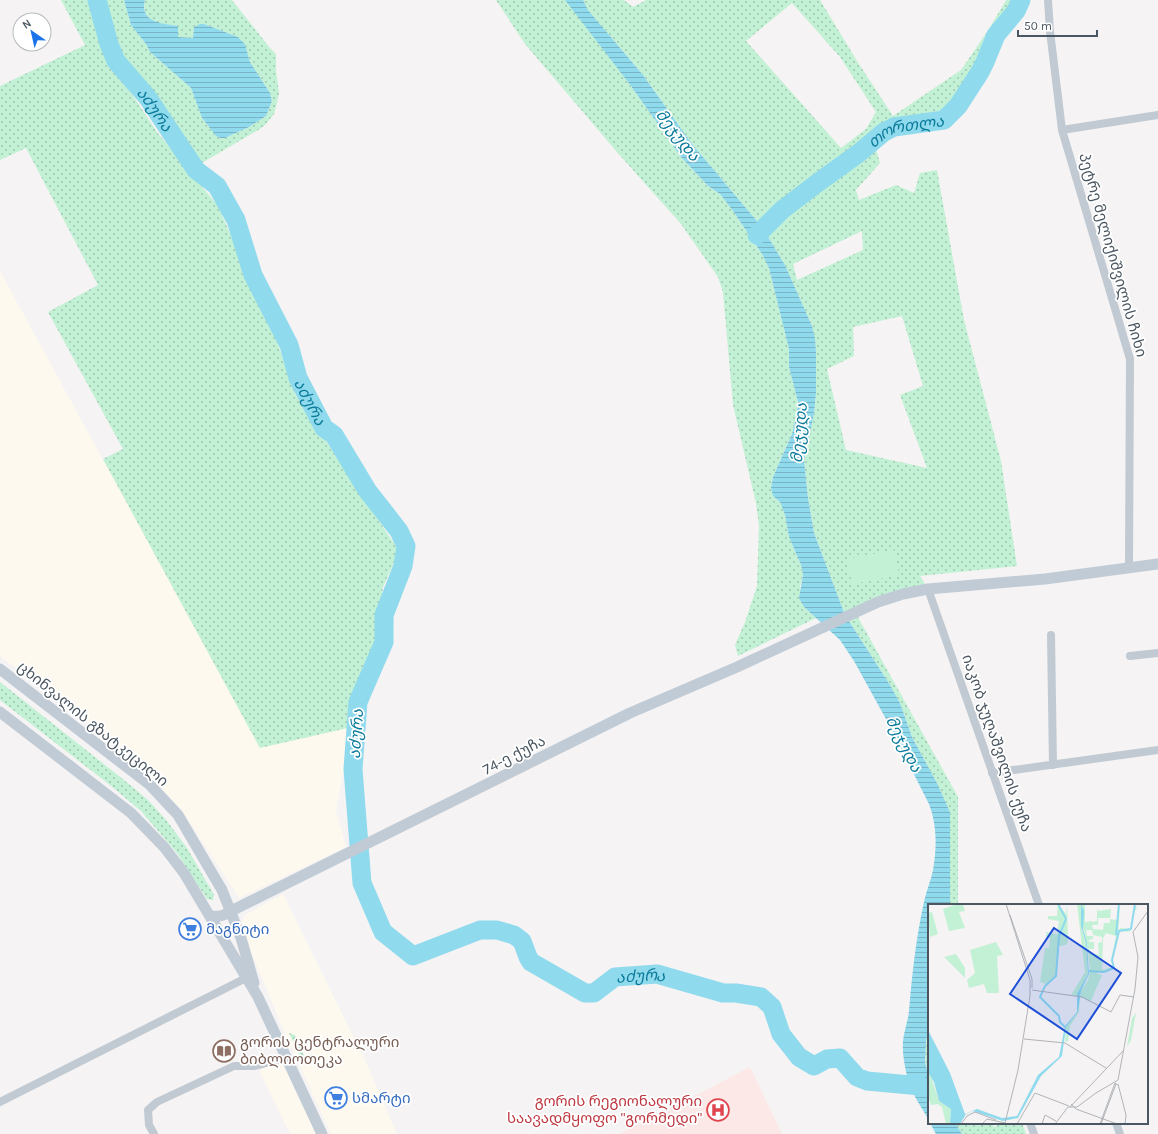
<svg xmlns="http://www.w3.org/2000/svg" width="1158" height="1134" viewBox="0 0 1158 1134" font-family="Karla,'Noto Sans Georgian',sans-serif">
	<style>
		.commercial { fill: #fdf9ef }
		.medical { fill: #fce8e6 }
		.green { fill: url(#green-dots); fill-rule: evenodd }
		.pitch { fill: #c3f1d5 }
		.water { fill: url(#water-rules) }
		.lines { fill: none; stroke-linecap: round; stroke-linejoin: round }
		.river { stroke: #90daee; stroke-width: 19 }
		.street { stroke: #c1cad2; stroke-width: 8 }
		.secondary { stroke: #c1cbd6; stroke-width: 11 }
		.labels { text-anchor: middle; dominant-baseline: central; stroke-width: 3.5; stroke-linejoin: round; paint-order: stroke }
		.street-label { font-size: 15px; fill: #4a5661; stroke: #fff }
		.shop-label { font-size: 15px; fill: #366cbe; stroke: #fff; text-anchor: start }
		.education-label { font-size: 15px; fill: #785e54; stroke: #fff; text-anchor: start }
		.health-label { font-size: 15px; fill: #be3a42; stroke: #fff; text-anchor: end }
		.water-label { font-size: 16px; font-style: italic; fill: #0c7c9b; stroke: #fff }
		.inset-river { fill: none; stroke: #90daee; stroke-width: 2 }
		.inset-road { fill: none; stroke: #b1b4b9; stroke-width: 1 }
		.view { fill: #1d4ed8; fill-opacity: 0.15; stroke: #1d4ed8; stroke-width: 2 }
		.inset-edge { fill: none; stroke: #4a5661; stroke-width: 2 }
	</style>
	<defs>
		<pattern id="green-dots" width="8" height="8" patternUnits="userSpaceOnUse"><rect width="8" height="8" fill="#c3f1d5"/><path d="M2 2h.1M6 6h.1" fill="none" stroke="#a0c6b0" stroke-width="1.8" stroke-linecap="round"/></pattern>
		<pattern id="water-rules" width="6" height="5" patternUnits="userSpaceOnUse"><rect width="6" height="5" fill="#90daee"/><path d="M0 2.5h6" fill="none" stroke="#78b4c4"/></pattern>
	</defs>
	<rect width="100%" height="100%" fill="#f5f3f3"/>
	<!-- commercial -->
	<path class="commercial" d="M 0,271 L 260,748 L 352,727 L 336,811 L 346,847 L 239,898 L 182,810 L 131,756 L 0,656 Z
		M 283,894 L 365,1060 L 397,1134 L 331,1134 L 286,1036 L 240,925 L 245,915 Z
		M 281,1060 L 316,1134 L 290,1134 L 260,1072 L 263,1067 Z"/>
	<!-- medical -->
	<path class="medical" d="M 750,1067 L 782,1134 L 619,1134 L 712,1087 Z"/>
	<!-- green -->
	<path class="green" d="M 61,0 L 95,0 L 103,38 L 108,58 L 157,132 L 218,206 L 274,333 L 296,396 L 399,551 L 383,587 L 375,640 L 352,700 L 352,727 L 260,748 L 103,459 L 123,449 L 48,312 L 98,285 L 26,148 L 0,160 L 0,86 L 85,45 Z
		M 97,0 L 124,0 L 131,25 L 146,44 L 150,52 L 191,88 L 202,118 L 216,136 L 220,138 L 225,138 L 249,127 L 266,116 L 272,101 L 270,93 L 250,62 L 245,44 L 238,37 L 204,24 L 194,28 L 193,38 L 177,37 L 178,26 C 161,24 140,22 145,0 L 232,0 L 270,48 L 276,54 L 276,70 L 279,93 L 277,103 L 274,114 L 266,124 L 260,129 L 195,167 L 148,98 L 116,61 L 109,44 Z
		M 496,0 L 565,0 L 567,1 L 631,86 L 681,157 L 708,186 L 720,194 L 733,211 L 762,254 L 769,268 L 789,349 L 789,367 L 798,402 L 796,417 L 792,434 L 773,477 L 771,488 L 773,496 L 780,502 L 785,515 L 789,537 L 801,565 L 803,575 L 800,587 L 804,607 L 816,618 L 738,656 L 735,645 L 745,622 L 757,586 L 759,525 L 756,503 L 733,405 L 723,292 L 718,277 L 681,224 L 617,152 L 525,44 Z
		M 583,0 L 624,0 L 633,7 L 646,0 L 820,0 L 857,61 L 893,116 L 961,70 L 989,29 L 1006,0 L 1021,0 L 1016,11 L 996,35 L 985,62 L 958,106 L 944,120 L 928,122 L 928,125 L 883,139 L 875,146 L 880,163 L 856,190 L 859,200 L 896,185 L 914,193 L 920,173 L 937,170 L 964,320 L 1001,461 L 1017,566 L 920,576 L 928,589 L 855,612 L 958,797 L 958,905 L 950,905 L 950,812 L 937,783 L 912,737 L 900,703 L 890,685 L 845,615 L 814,533 L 808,498 L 804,460 L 814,414 L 816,393 L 816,352 L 812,326 L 785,265 L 762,227 L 692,144 L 643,75 L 588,10 ZM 792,3 L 840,57 L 876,112 L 866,129 L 841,148 L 746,41 ZM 862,231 L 863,250 L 797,280 L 793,264 ZM 902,316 L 923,386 L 900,395 L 927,468 L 846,450 L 827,369 L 854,356 L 853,327 Z
		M 0,682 L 124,780 L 148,800 L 167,821 L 187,848 L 214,895 L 213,900 L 207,899 L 177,853 L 141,811 L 110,785 L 0,700 Z
		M 929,1027 L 929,1077 C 923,1061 925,1044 929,1027 Z
		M 289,1033 L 295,1035 L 305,1058 L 303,1063 Z
		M 955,1123 L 992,1123 L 994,1127 L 1002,1123 L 1022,1123 L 1026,1134 L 962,1134 Z"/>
	<!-- pitch -->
	<path class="pitch" d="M 894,550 L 899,575 L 852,584 L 847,559 Z"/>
	<!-- water -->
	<path class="water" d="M 124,0 L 145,0 C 139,22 162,24 178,26 L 178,37 L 193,38 L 194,27 L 200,24 L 204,24 L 238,37 L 245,44 L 250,62 L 270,93 L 272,101 L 266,116 L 249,127 L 225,138 L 220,138 L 216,136 L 202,118 L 191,88 L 150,52 L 146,44 L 131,25 Z
		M 565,0 L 583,0 L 588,10 L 643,75 L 692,144 L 762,227 L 785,265 L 812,326 L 815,338 L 816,352 L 816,393 L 814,414 L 804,460 L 808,498 L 814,533 L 845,615 L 890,685 L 900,703 L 912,737 L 937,783 L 950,812 L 950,905 L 929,905 L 929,1027 L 926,1041 L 925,1062 L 929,1077 L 929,1121 C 922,1107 912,1095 908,1080 C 905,1068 902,1053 903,1041 C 904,1031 908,1021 909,1011 C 912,975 916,938 924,902 C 926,891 931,881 933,870 C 937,848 937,825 929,804 L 886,719 L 854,661 L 840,640 L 804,607 L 799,598 L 803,575 L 801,565 L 789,537 L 785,515 L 780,502 L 773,496 L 771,488 L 773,477 L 792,434 L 796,417 L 798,402 L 789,367 L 789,349 L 769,268 L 762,254 L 733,211 L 720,194 L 708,186 L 681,157 L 631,86 Z
		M 930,1123 L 955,1123 L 962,1134 L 936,1134 Z"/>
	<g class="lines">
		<!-- river -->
		<g class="river">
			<path id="s1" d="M 97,0 L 109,44 L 116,61 L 148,98 L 196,170 L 217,186 L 236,220 L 253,275 L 289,345 L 298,378 L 324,428 L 334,435 L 367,490 L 399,531 L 406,546 L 403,566 L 384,615 L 384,642 L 358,702 L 353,769 L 362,883 L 383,932 L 413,956 L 480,930 L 497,930 L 514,935 L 522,941 L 528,957 L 531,962 L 585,993 L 594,993 L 615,977 L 657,974 L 723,993 L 736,993 L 761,997 L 772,1007 L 781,1034 L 799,1057 L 814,1066 L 827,1059 L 840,1058 L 857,1077 L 867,1081 L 921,1086"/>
			<path id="s2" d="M 757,235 L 782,210 L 816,184 L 859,153 L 884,132 L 894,127 L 944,120 L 958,106 L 980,72 L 985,62 L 996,35 L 1016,11 L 1021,0"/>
		</g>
		<!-- street -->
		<path class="street" d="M 1048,0 L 1050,31 L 1062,130 L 1130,359 L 1129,568
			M 1062,130 L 1158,115
			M 928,589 L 1039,905
			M 1051,635 L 1053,765
			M 1130,656 L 1158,653
			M 992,773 L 1158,750
			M 0,1102 L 246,978
			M 1030,1123 L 1034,1134
			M 1116,1123 L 1120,1134
			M 154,1134 L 149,1125 L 148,1110 L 157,1102 L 234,1066 L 255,1066 L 286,1058"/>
		<!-- secondary -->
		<path class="secondary" d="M 0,669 L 150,785 L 178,815 L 222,890 L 241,938 L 254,983
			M 0,712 L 131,813 L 164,847 L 184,873 L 258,997 L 322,1134
			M 210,916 C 219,917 224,916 231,911 L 630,713 L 737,667 L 878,602 L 903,594 L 928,589 L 1045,579 L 1158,564"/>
	</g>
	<!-- icons -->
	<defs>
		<g id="supermarket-ring" transform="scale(1.15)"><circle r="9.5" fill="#fff" stroke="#3f7fe0" stroke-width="1.5"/><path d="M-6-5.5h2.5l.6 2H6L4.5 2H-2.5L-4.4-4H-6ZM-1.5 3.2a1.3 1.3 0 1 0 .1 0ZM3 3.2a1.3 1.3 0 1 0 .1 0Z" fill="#3f7fe0"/></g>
		<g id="library-ring" transform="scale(1.15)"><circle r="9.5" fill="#fff" stroke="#8d6e63" stroke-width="1.5"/><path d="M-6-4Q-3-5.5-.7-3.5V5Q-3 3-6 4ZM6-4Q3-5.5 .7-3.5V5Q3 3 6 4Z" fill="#8d6e63"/></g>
		<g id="hospital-ring" transform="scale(1.15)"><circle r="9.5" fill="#fff" stroke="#e0444e" stroke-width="1.5"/><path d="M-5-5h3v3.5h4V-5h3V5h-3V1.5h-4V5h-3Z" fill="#e0444e"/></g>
	</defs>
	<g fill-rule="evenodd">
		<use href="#supermarket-ring" x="190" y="929"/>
		<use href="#library-ring" x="224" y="1051"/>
		<use href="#supermarket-ring" x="336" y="1098"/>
		<use href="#hospital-ring" x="718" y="1110"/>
	</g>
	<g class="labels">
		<!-- street labels -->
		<g class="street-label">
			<text transform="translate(1113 255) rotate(74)">პეტრე მელიქიშვილის ჩიხი</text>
			<text transform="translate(93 724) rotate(39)">ცხინვალის გზატკეცილი</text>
			<text transform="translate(997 743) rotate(71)">იაკობ ჯუღაშვილის ქუჩა</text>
			<text transform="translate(514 755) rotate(-27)">74-ე ქუჩა</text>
		</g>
		<!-- shop labels -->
		<g class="shop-label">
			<text x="206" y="929">მაგნიტი</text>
			<text x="352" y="1098">სმარტი</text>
		</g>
		<!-- education labels -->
		<g class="education-label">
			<text x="240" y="1042">გორის ცენტრალური<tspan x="240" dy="17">ბიბლიოთეკა</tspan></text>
		</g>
		<!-- health labels -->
		<g class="health-label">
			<text x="702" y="1101">გორის რეგიონალური<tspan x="702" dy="17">საავადმყოფო "გორმედი"</tspan></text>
		</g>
		<!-- water labels -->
		<g class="water-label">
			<text stroke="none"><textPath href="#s1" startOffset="126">აძურა</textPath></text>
			<text stroke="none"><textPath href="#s2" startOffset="185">თორთლა</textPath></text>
			<text transform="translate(678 135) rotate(52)">მეჯუდა</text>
			<text stroke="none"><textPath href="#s1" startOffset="462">აძურა</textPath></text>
			<text transform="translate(799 433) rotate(-85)">მეჯუდა</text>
			<text transform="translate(356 734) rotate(-86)">აძურა</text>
			<text transform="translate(904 744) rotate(63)">მეჯუდა</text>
			<text stroke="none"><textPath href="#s1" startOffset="1338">აძურა</textPath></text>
		</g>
	</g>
	<!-- overview -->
	<g transform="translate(928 904)">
		<rect width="220" height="220" fill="#f5f3f3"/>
		<path d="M 29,0 L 35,0 L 37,7 L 31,8 L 37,24 L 21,27 L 15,5 ZM 130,0 L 138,10 L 139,0 L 140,38 L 138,41 L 131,42 L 128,72 L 118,80 L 112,78 L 117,44 L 121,44 L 122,34 L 118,33 L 118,28 L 129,30 L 131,17 L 120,15 L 120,12 L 129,12 ZM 149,0 L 157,0 L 157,18 L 164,17 L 164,0 L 164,18 L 169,17 L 169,5 L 170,7 L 183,5 L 182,14 L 170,14 L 170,21 L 164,21 L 165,25 L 175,26 L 176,19 L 182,19 L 182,15 L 189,16 L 192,0 L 190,31 L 192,24 L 202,25 L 206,0 L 209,4 L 204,11 L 202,28 L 192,27 L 184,56 L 186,64 L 168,69 L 174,71 L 163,97 L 152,93 L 151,108 L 142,122 L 140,137 L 137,138 L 138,123 L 150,108 L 153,87 L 160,76 L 162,67 L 159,38 L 154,20 L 155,9 L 153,22 L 158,39 L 160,70 L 149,92 L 143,91 L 157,68 ZM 158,26 L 164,26 L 165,31 L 174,33 L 174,38 L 170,39 L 171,51 L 163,49 L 161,45 L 166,45 L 166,38 L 161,38 L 161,36 L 165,35 L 165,32 L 159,32 ZM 178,29 L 188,32 L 183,57 L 185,63 L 174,66 L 175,34 ZM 4,8 L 10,30 L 2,33 L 0,9 ZM 68,38 L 75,51 L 69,52 L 71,89 L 59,89 L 56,80 L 41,84 L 39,76 L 47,69 L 42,46 ZM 28,50 L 37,64 L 37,74 L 16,53 ZM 208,109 L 203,136 L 199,143 L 204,114 Z" fill="#c3f1d5" fill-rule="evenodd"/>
		<path d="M 0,164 L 11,197 L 23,205 L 22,220 L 18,220 L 14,203 L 10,200 L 3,201 L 0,192 Z" fill="#c3f1d5"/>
		<path d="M 153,0 L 156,7 L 155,25 L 159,38 L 161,70 L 153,87 L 150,108 L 138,123 L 134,152 L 113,172 L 90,214 L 75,217 L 45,207 L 38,210 L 32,220 L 22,220 L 23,205 L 11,197 L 6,178 L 1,170 L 0,126 L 22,169 L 37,210 L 49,205 L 74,214 L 89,212 L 110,171 L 131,153 L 137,122 L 149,108 L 149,90 L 160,70 L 158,39 L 153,22 Z" fill="#90daee"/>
		<path class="inset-river" d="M 130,0 L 138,15 L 131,32 L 128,72 L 117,82 L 112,93 L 131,112 L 132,118 L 137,123M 188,31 L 191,0M 161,67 L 176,68 L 186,64 L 184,56 L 191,27 L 203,25 L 207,0"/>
		<path class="inset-road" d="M 82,11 L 104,75 L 104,84M 104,86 L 154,93 L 183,108 L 192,91 L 206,93M 96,135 L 137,139 L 178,164M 190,180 L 198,211 L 197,220M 143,200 L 148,205 L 189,220M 140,203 L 149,203 L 168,189 L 190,176 L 207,85 L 210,53 L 205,28 L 220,7M 142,203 L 196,146M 33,220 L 39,212 L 47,208 L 68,216M 54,220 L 59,215 L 77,219 L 90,166 L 102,92 L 102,76 L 78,0M 89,220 L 107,189 L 141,202M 114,220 L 117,211 L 128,217M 127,220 L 140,203M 172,220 L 187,179 L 190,181M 173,220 L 188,180"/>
		<path class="view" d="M 126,24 L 193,69 L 149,135 L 82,90 Z"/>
		<rect width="220" height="220" class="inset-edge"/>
	</g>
	<!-- north arrow -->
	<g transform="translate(32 32) rotate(326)"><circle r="19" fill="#ffffff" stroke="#b7bbc0"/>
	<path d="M0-3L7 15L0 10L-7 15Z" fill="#1a73e8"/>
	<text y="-6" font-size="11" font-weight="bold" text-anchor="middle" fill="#4a5661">N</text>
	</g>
	<!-- scale -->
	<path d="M1018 30v6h79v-6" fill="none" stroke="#4a5661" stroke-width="2"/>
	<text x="1024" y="30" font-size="12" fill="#4a5661" stroke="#ffffff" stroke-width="3" paint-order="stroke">50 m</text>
</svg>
